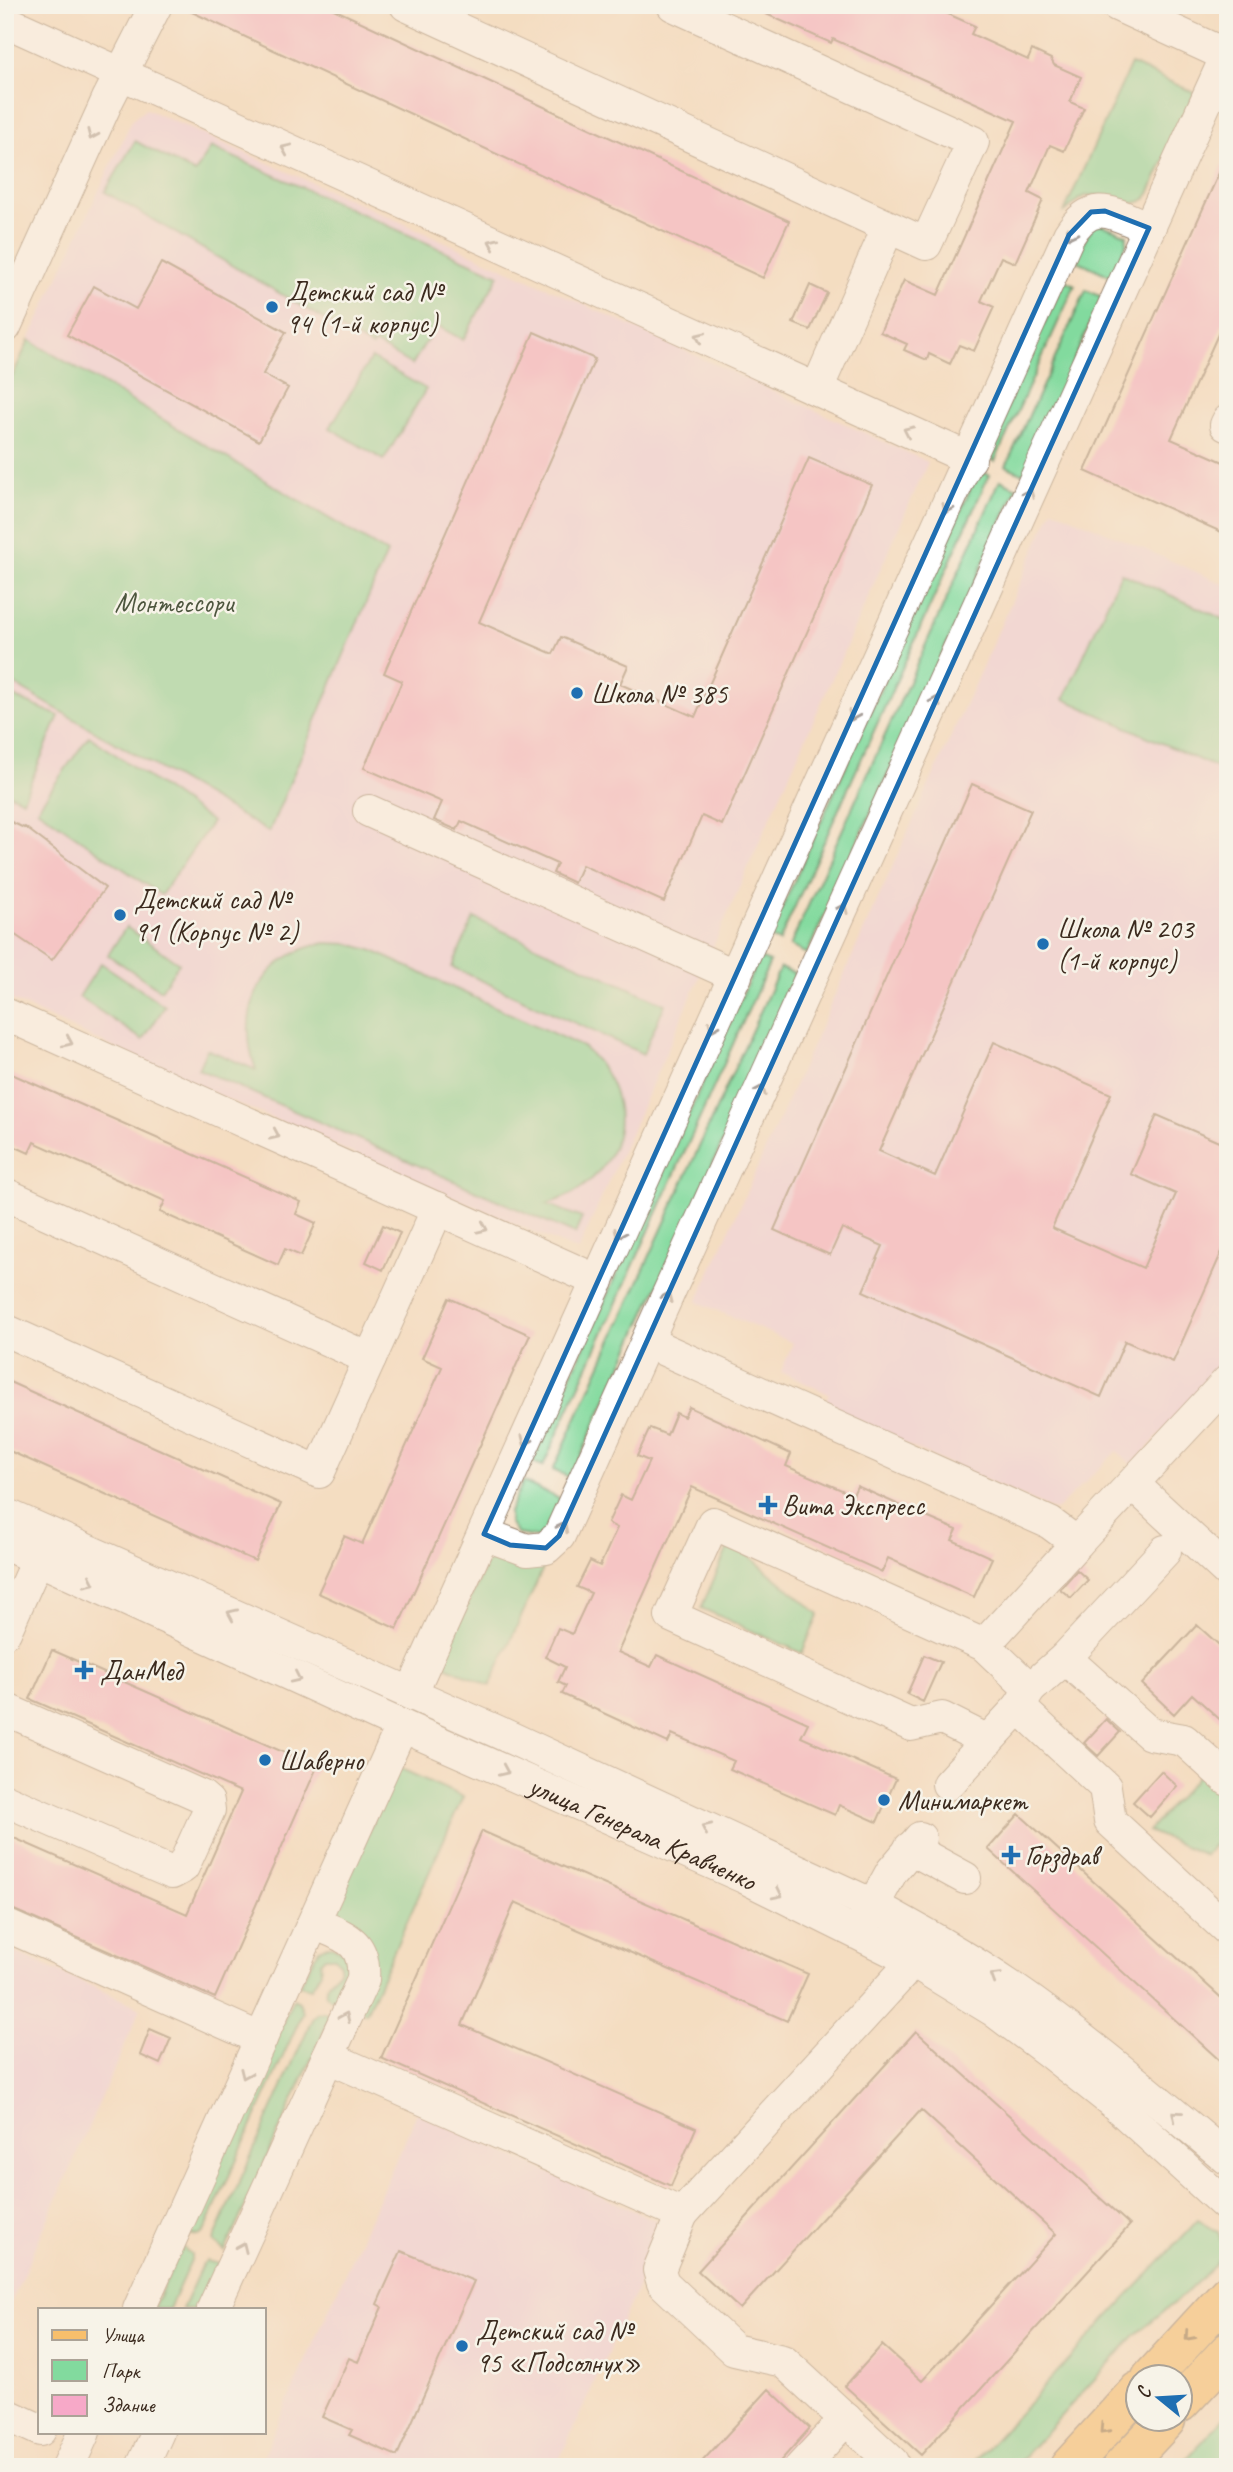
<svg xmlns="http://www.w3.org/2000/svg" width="1233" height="2472" viewBox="0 0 1233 2472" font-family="Caveat,sans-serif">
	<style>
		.built { fill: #efd0e6 }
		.green { fill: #82da9e; stroke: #5e825e; stroke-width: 2 }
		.building { fill: #f7a9c8 }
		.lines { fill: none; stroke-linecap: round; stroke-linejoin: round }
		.minor-casing { stroke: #988470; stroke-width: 34 }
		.major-casing { stroke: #988470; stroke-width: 41 }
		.minor { stroke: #fff; stroke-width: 32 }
		.major { stroke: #f8bf6c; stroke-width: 38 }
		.oneway { stroke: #a79f9a }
		.oneway2 { stroke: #906d41 }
		.marked { fill: none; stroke: #1f6fb2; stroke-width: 5; stroke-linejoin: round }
		.poi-dot { fill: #1f6fb2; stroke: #f7f3e8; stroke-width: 2.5 }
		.labels { text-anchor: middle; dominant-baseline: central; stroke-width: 5; stroke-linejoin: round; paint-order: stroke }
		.poi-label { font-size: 28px; fill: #3b2a1e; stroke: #f7f3e8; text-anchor: start }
		.park-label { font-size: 28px; fill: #4d563e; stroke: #f7f3e8 }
		.street-label { font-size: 28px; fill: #3b2a1e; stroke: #f7f3e8 }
	</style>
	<rect width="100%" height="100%" fill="#f7f3e8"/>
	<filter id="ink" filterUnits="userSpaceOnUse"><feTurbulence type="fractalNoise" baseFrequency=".0143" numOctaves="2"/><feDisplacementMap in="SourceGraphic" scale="14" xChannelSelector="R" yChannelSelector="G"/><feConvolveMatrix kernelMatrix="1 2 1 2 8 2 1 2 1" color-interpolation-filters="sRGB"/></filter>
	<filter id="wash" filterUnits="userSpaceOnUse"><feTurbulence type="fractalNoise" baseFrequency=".00686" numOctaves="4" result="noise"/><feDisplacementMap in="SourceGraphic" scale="28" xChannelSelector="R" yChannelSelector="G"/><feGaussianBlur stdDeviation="1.57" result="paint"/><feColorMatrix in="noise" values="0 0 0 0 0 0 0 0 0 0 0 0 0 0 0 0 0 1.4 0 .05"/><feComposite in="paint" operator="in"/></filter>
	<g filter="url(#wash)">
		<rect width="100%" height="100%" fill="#f4ddc1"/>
		<!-- built -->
		<path class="built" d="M 146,109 L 515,273 L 928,462 L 578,1251 L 172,1075 L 5,997 L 5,679 L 268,832 L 387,553 L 29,340 L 132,120 Z
			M 1053,509 L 1228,586 L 1228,1360 L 1132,1465 L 1117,1451 L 1055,1511 L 823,1408 L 829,1394 L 781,1372 L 793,1343 L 697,1302 Z
			M 5,1948 L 141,2008 L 5,2316 Z
			M 417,2113 L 666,2225 L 556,2467 L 258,2467 Z"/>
		<!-- green -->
		<path class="green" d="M 1131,64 L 1195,93 L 1147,198 C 1129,212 1107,191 1086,196 C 1077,198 1071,208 1064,212 Z
			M 135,141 L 195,173 L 211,147 L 499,275 L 463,340 L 436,325 L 412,365 L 374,343 L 372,347 L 105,192 Z
			M 1095,222 L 1127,235 L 1126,245 L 1112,277 L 1074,259 Z
			M 1064,280 L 1075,285 L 995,461 L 984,456 Z
			M 1086,290 L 1102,297 L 1023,474 L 1006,466 Z
			M 29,340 L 387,553 L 269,832 L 5,679 L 5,392 Z
			M 371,358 L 426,389 L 384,460 L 330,428 Z
			M 979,470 L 989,475 L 779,942 L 769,937 Z
			M 1000,480 L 1017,488 L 807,954 L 790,946 Z
			M 1121,573 L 1228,621 L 1228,773 L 1064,699 Z
			M 5,693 L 59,716 L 23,800 L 5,792 Z
			M 89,736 L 212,822 L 161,895 L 37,809 Z
			M 474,918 L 665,1004 L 643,1054 L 452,967 Z
			M 126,927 L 179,963 L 161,990 L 108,955 Z
			M 325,943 L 349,944 L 371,950 L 583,1047 C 644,1100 624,1181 547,1204 L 582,1218 L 575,1234 L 198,1069 L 207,1049 L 256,1070 C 235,1011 260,955 325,943 Z
			M 759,958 L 770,962 L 543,1466 L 532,1462 Z
			M 101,963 L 165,1006 L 143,1040 L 79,997 Z
			M 780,968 L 798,975 L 571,1478 L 553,1470 Z
			M 523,1482 L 562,1500 L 540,1538 L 517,1534 L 509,1523 L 509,1512 Z
			M 731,1541 L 819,1614 L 802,1653 L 701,1608 Z
			M 494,1557 C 511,1556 527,1564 544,1566 L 490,1686 L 441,1664 L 486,1564 Z
			M 397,1767 L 463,1797 L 366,2013 L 362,2012 L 343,1920 L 337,1911 L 337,1901 Z
			M 1203,1770 L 1228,1793 L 1228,1830 L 1205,1855 L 1148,1831 Z
			M 325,1946 L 332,1946 L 345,1952 L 349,1974 L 337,2002 L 326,1995 C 324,1982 332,1979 339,1971 L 340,1964 L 335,1957 L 325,1957 L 320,1962 L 321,1972 L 311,1988 L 299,1985 L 319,1949 Z
			M 293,1999 L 299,2002 L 303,2012 L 204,2232 L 199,2236 L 187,2234 Z
			M 324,2012 L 331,2015 L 225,2251 L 214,2242 L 215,2237 L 313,2017 L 318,2013 Z
			M 1198,2220 L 1218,2232 L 1222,2243 L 1222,2253 L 1216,2264 L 1188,2291 L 1136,2334 L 1014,2467 L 979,2467 L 974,2462 Z
			M 182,2247 L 191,2254 L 191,2260 L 169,2309 L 153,2309 Z
			M 206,2261 L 219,2264 L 199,2309 L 182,2309 L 202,2265 Z
			M 1228,2413 L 1228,2467 L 1179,2467 Z"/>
		<g id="blocks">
			<!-- building -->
			<path class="building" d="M 177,5 L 325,5 L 789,221 L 763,278 Z
				M 746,5 L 928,5 L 975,26 L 971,34 L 1028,60 L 1032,50 L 1051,59 L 1054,65 L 1081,77 L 1070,102 L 1084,108 L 1064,151 L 1050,145 L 1029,193 L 1043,200 L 1015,263 L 1001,257 L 981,301 L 994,307 L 974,351 L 959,345 L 950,364 L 929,354 L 927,360 L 904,350 L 907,344 L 880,332 L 904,280 L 938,295 L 1016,121 L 833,39 L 831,43 Z
				M 1228,153 L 1228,312 L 1171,439 L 1228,464 L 1228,535 L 1085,471 Z
				M 161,263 L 286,332 L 263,374 L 288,388 L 259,441 L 67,335 L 94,286 L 136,309 Z
				M 810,285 L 827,293 L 810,330 L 793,323 Z
				M 534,332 L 595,359 L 479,622 L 553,654 L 561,637 L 628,666 L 620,684 L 695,717 L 809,458 L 872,485 L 722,825 L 702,816 L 664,902 L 582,865 L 574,883 L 553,873 L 557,864 L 461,821 L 457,830 L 434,820 L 442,802 L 364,768 L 402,681 L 384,673 Z
				M 972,784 L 1031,810 L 879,1151 L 935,1176 L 994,1042 L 1111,1094 L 1052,1228 L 1143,1268 L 1176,1194 L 1131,1174 L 1157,1115 L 1228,1146 L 1228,1238 L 1173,1362 L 1125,1341 L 1101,1397 L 863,1291 L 883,1246 L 842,1228 L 830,1255 L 774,1230 Z
				M 5,819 L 24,828 L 25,827 L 105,888 L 52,960 L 5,928 Z
				M 5,1071 L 301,1202 L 296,1214 L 316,1223 L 301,1256 L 285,1249 L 278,1265 L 160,1212 L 165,1201 L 34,1142 L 29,1153 L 5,1142 Z
				M 383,1225 L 400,1233 L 383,1270 L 366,1262 Z
				M 449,1298 L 530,1335 L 397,1629 L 318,1593 L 344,1536 L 362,1544 L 442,1367 L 422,1358 Z
				M 5,1380 L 281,1504 L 255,1561 L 5,1449 Z
				M 689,1407 L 791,1454 L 786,1466 L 853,1495 L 857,1486 L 917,1513 L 957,1530 L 952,1540 L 992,1558 L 974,1597 L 888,1558 L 882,1572 L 692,1487 L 618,1652 L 651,1667 L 657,1655 L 808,1723 L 801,1737 L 896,1779 L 877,1822 L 839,1805 L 835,1815 L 730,1769 L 734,1761 L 672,1734 L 668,1743 L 562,1694 L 566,1686 L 558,1682 L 565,1667 L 545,1657 L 558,1628 L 572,1634 L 591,1593 L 577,1587 L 590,1561 L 600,1566 L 617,1528 L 608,1523 L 621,1495 L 631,1500 L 649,1461 L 637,1456 L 650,1428 L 667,1435 L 676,1413 L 684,1417 Z
				M 1077,1570 L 1088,1580 L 1071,1598 L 1060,1589 Z
				M 1197,1625 L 1228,1653 L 1228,1727 L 1192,1694 L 1174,1714 L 1142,1684 Z
				M 52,1650 L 317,1767 L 215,1998 L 5,1906 L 5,1834 L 187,1914 L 241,1792 L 30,1699 Z
				M 924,1655 L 941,1662 L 923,1702 L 907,1694 Z
				M 1106,1719 L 1120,1732 L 1098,1756 L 1084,1743 Z
				M 1161,1771 L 1177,1786 L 1150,1817 L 1133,1802 Z
				M 1019,1814 L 1228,2004 L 1228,2068 L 988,1849 Z
				M 482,1831 L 808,1974 L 787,2021 L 515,1902 L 462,2025 L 696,2128 L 671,2186 L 381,2058 Z
				M 150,2029 L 171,2038 L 160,2064 L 140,2055 Z
				M 916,2031 L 1130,2225 L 921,2455 L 845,2386 L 882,2345 L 922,2381 L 1056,2234 L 921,2110 L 740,2309 L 698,2271 Z
				M 401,2251 L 474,2281 L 397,2456 L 349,2435 L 352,2430 L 322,2417 L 349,2358 L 358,2362 L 382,2307 L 377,2304 Z
				M 769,2389 L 810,2428 L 775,2467 L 697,2467 Z"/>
		</g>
	</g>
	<g filter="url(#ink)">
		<use href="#blocks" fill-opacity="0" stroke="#988470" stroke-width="2"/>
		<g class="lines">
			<!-- minor casing -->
			<g class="minor-casing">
				<g id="minor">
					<path d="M 406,5 L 926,244 L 973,142 L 673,5"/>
					<path d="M 1117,5 L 1228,56"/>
					<path d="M 5,21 L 970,459"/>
					<path d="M 5,327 L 108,99 L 156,5"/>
					<path d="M 817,389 L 888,228"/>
					<path d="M 1228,421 L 1226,425 L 1228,426"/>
					<path d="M 369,811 L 736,976"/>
					<path d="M 5,1014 L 598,1281"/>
					<path d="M 5,1194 L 370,1359"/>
					<path d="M 5,1330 L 319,1472 L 438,1208"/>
					<path d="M 647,1342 L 1050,1523 L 1077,1543 L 984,1645"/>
					<path d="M 1133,1484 L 1228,1572"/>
					<path d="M 5,1514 L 496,1731 L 873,1905 C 920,1931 967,1957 1011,1987 C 1087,2039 1157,2100 1228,2159"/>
					<path d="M 484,1534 L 527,1550 L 546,1548 L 559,1536 L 1227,55"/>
					<path d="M 1077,1543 L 1228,1381"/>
					<path id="s1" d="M 5,1544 L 402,1726 L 744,1877 L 911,1960 L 993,2010 L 1049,2052 L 1116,2105 L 1228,2207"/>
					<path d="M 5,1632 L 46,1540"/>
					<path d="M 1065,1658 L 1150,1734 L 1184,1740 L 1228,1780"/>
					<path d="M 1030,1689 L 1065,1658 L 1165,1551"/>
					<path d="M 411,1694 L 1069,235 C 1093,196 1114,214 1149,228"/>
					<path d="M 1019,1707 L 1105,1787 L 1110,1821 L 1228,1930"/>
					<path d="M 5,1709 L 201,1796 L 208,1802 L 209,1810 L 183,1867 L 172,1873 L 5,1800"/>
					<path d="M 948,1784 L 1019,1707 L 1030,1689 L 984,1645 L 713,1523 L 671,1616 L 911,1725 L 942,1718 L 988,1741"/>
					<path d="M 910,1848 L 965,1878"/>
					<path d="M 864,1922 L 892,1871 L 920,1838"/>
					<path d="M 5,1925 L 261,2039"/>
					<path d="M 328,2057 L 682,2214 L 901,1975 L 922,1942"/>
					<path d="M 682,2214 L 659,2270 L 663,2283 L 734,2350 L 783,2361 L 892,2462 L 888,2467"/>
					<path d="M 139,2309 L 402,1726"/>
					<path d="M 213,2309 L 363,1980 C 366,1940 345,1937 314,1923"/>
					<path d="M 5,2414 L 40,2430"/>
					<path d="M 68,2467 L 84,2432"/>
					<path d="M 142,2467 L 158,2432"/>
					<path d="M 801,2467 L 846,2419"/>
				</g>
			</g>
			<!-- major casing -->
			<g class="major-casing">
				<path id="major" d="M 1151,2378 L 1228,2294
					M 1180,2403 L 1228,2352
					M 1069,2467 L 1138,2391
					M 1122,2467 L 1166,2420"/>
			</g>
			<!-- minor -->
			<use href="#minor" class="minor"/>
			<!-- major -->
			<use href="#major" class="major"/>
		</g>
		<!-- one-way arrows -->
		<defs><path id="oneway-chevron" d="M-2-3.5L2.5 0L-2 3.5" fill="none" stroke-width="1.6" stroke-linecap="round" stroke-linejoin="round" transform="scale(1.75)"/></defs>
		<g class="oneway">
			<use href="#oneway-chevron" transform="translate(92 135) rotate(114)"/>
			<use href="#oneway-chevron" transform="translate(286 149) rotate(-156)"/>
			<use href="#oneway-chevron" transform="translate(1071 234) rotate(118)"/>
			<use href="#oneway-chevron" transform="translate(493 243) rotate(-156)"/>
			<use href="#oneway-chevron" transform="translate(700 337) rotate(-156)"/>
			<use href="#oneway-chevron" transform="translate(908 431) rotate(-155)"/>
			<use href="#oneway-chevron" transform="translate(1029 493) rotate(-66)"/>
			<use href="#oneway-chevron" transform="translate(947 509) rotate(114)"/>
			<use href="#oneway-chevron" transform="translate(936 701) rotate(-66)"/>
			<use href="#oneway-chevron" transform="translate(853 716) rotate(114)"/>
			<use href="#oneway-chevron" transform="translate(843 908) rotate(-66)"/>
			<use href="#oneway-chevron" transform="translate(713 1027) rotate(114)"/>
			<use href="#oneway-chevron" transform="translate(68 1042) rotate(24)"/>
			<use href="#oneway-chevron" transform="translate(761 1090) rotate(-66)"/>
			<use href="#oneway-chevron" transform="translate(275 1135) rotate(24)"/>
			<use href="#oneway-chevron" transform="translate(483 1228) rotate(24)"/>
			<use href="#oneway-chevron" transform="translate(619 1234) rotate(114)"/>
			<use href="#oneway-chevron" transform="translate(667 1297) rotate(-66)"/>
			<use href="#oneway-chevron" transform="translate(526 1441) rotate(114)"/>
			<use href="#oneway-chevron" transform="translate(563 1527) rotate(-63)"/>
			<use href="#oneway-chevron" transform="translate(90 1582) rotate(25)"/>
			<use href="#oneway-chevron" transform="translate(232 1614) rotate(-156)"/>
			<use href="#oneway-chevron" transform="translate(296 1678) rotate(25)"/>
			<use href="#oneway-chevron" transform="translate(504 1771) rotate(24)"/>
			<use href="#oneway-chevron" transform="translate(706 1828) rotate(-155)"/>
			<use href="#oneway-chevron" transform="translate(778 1894) rotate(26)"/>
			<use href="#oneway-chevron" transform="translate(995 1977) rotate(-148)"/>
			<use href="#oneway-chevron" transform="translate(345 2017) rotate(-66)"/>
			<use href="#oneway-chevron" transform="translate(245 2074) rotate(114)"/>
			<use href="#oneway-chevron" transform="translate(1176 2115) rotate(-140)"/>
			<use href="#oneway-chevron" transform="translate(242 2247) rotate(-66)"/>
		</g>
		<g class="oneway2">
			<use href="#oneway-chevron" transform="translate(1189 2336) rotate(132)"/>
			<use href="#oneway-chevron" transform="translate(1104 2429) rotate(133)"/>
		</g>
	</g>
	<!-- marked area -->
	<path d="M0 0H1233V2472H0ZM 1105,211 L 1149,228 L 559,1536 L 546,1548 L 510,1545 L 484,1534 L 1069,235 L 1091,212 Z" fill="#f4ddc1" fill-opacity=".55" fill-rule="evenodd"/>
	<path class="marked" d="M 1105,211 L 1149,228 L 559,1536 L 546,1548 L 510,1545 L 484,1534 L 1069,235 L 1091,212 Z"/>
	<!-- markers -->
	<g class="poi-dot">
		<circle cx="272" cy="307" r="7"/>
		<circle cx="577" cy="693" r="7"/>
		<circle cx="120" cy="915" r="7"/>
		<circle cx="1043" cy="944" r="7"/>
		<path d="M764.5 1494.5h7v7h7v7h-7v7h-7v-7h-7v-7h7z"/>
		<path d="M80.5 1659.5h7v7h7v7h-7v7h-7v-7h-7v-7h7z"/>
		<circle cx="265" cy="1760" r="7"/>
		<circle cx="884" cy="1800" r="7"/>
		<path d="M1007.5 1844.5h7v7h7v7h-7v7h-7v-7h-7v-7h7z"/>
		<circle cx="462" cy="2346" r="7"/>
	</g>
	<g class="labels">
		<!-- poi labels -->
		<g class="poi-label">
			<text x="286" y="291">Детский сад №<tspan x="286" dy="32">94 (1-й корпус)</tspan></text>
			<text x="591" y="693">Школа № 385</text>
			<text x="134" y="899">Детский сад №<tspan x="134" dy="32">91 (Корпус № 2)</tspan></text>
			<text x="1057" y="928">Школа № 203<tspan x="1057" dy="32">(1-й корпус)</tspan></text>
			<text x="782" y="1505">Вита Экспресс</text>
			<text x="100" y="1670">ДанМед</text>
			<text x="279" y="1760">Шаверно</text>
			<text x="898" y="1800">Минимаркет</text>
			<text x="1025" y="1855">Горздрав</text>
			<text x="476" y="2330">Детский сад №<tspan x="476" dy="32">95 «Подсолнух»</tspan></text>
		</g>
		<!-- park labels -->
		<g class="park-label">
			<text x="174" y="602">Монтессори</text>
		</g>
		<!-- street labels -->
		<g class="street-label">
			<text stroke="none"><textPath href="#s1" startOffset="700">улица Генерала Кравченко</textPath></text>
		</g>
	</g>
	<!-- margin -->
	<rect width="1233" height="2472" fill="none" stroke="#f7f3e8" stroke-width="28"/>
	<!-- legend -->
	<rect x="38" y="2308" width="228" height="126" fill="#f7f3e8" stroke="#aca397" stroke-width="2"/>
	<rect x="52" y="2330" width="35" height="10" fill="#f8bf6c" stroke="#aca397" stroke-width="2"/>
	<text x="102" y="2342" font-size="21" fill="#3b2a1e">Улица</text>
	<rect x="52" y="2360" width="35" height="21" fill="#82da9e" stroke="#aca397" stroke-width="2"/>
	<text x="102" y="2378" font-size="21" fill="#3b2a1e">Парк</text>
	<rect x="52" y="2395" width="35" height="21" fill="#f7a9c8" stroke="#aca397" stroke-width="2"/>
	<text x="102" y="2412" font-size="21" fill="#3b2a1e">Здание</text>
	<!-- north arrow -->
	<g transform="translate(1159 2398) rotate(288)"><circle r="33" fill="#f7f3e8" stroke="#aca397" stroke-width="2"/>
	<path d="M0-5L12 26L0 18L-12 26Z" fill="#1f6fb2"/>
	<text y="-10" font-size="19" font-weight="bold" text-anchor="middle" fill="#3b2a1e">С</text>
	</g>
</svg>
